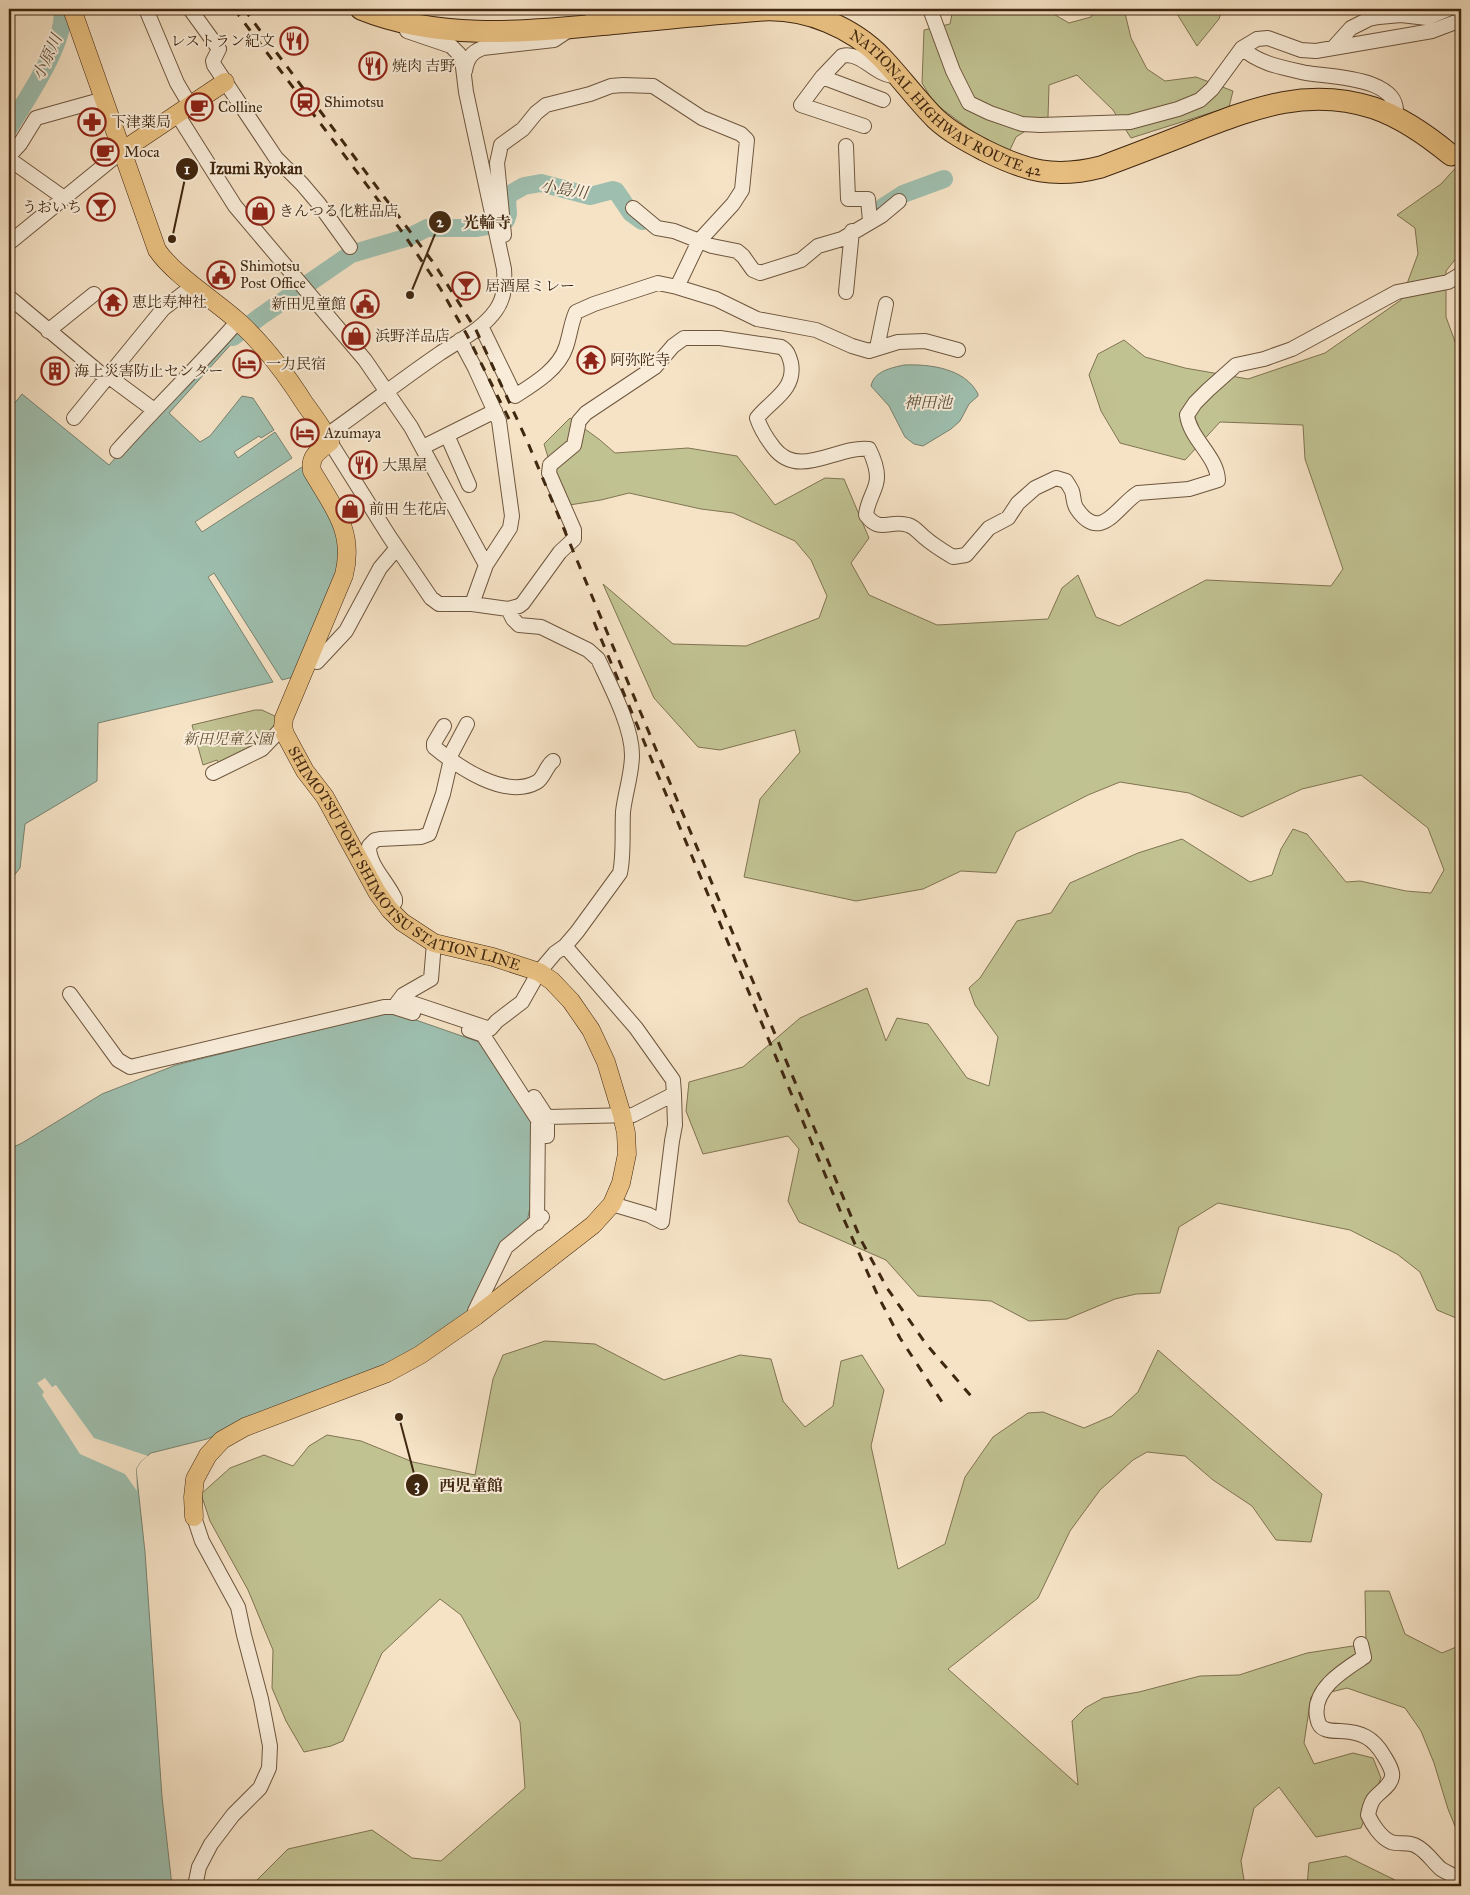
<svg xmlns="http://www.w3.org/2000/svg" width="1470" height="1895" viewBox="0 0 1470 1895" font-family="'IM FELL Great Primer','Noto Serif JP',serif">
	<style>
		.green { fill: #c1c292; stroke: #807451 }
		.water { fill: #9ebfaf; stroke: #78826f }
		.pier { fill: #f6e3c6 }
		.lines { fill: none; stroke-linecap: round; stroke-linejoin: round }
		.river { stroke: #9ebfaf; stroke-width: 18 }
		.minor-casing { stroke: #6e563e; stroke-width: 16 }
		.major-casing { stroke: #402710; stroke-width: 19 }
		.highway-casing { stroke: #402710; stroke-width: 23 }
		.minor { stroke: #f9edda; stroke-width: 14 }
		.major { stroke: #ebc283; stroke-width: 18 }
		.highway { stroke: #ebc283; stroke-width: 21 }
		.rail { stroke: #402710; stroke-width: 3; stroke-dasharray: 9 9; stroke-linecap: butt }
		.labels { text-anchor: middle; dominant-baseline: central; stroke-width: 4; stroke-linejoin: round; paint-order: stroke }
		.poi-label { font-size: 15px; fill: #402710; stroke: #f9edda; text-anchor: start }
		.street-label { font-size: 15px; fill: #402710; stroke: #f9edda }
		.park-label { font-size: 15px; font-style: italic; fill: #604e30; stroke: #f9edda }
		.water-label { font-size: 16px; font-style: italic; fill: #584d38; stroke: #f9edda }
		.leader { fill: none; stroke: #402710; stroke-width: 2 }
		.callout-dot { fill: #402710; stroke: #f9edda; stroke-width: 2 }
		.mark-label { font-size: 15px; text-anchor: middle; font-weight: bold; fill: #fff }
		.callout-label { font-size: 16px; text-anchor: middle; font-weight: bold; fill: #402710; stroke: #f9edda; stroke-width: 4; stroke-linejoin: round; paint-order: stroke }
	</style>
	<rect width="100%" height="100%" fill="#f6e3c6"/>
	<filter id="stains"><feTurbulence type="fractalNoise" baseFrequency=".004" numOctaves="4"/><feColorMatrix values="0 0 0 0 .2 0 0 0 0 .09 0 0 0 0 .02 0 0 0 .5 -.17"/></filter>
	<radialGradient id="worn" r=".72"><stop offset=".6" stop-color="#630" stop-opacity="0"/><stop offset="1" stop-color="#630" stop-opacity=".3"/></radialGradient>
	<!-- green -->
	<path class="green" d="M 953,9 L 1045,9 L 1069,23 L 1091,17 L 1096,9 L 1124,9 L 1131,38 L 1147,69 L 1165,81 L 1196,77 L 1233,91 L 1229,107 L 1131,138 L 1113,110 L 1077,75 L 1049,85 L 1048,117 L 1016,137 L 1009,152 L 988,143 L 934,103 L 922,83 L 924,30 L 950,24 Z
		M 1174,9 L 1222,9 L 1219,19 L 1197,46 Z
		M 1461,162 L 1461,252 L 1446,271 L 1446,317 L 1457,347 L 1458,373 L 1461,382 L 1461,1320 L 1437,1310 L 1420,1272 L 1397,1254 L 1350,1230 L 1218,1203 L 1179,1227 L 1160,1293 L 1136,1294 L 1115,1299 L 1067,1319 L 1029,1321 L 991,1301 L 918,1296 L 886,1260 L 799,1222 L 788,1201 L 799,1149 L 788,1136 L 703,1154 L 686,1111 L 689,1082 L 743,1067 L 800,1018 L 867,988 L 886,1041 L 897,1018 L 928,1024 L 967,1078 L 989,1086 L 998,1037 L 975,1005 L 969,988 L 980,978 L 1017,921 L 1051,913 L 1070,883 L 1138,853 L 1182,839 L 1250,882 L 1272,875 L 1281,849 L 1293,829 L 1307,834 L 1346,882 L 1360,881 L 1406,891 L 1431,893 L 1444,870 L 1428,828 L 1361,775 L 1302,789 L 1242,817 L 1189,793 L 1120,782 L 1088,795 L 1016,832 L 996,873 L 961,871 L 923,889 L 856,901 L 744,877 L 760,799 L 800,752 L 795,730 L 720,750 L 698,747 L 654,698 L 603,584 L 673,644 L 746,646 L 819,618 L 827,596 L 811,560 L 795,541 L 733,513 L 701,509 L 629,493 L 601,500 L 563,506 L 544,444 L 570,418 L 600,440 L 615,453 L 688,448 L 737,456 L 775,505 L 825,478 L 844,479 L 869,538 L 851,563 L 869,595 L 937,625 L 1048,619 L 1062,588 L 1078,575 L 1096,617 L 1119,626 L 1206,580 L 1331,586 L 1343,569 L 1305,459 L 1303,425 L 1220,422 L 1185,460 L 1120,443 L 1101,411 L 1089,375 L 1098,354 L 1124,340 L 1145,357 L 1185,368 L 1248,379 L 1325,353 L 1401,300 L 1418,254 L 1415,228 L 1397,215 L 1441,184 Z
		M 255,710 L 262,710 L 281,719 L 273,735 L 221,767 L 217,760 L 203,765 L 192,725 Z
		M 545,1341 L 595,1344 L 664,1380 L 740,1355 L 771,1359 L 783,1401 L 805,1427 L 833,1406 L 841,1361 L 862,1355 L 884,1390 L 871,1446 L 898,1569 L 945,1544 L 965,1477 L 993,1437 L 1028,1413 L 1043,1412 L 1084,1428 L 1112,1416 L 1138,1392 L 1158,1350 L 1322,1494 L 1311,1542 L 1276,1540 L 1252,1506 L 1213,1480 L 1185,1456 L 1147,1452 L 1133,1460 L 1100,1490 L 1070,1531 L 1038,1598 L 948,1669 L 1078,1785 L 1072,1721 L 1085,1708 L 1103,1698 L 1139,1692 L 1200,1676 L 1239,1675 L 1307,1653 L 1366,1644 L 1365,1591 L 1389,1591 L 1405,1634 L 1442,1653 L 1461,1645 L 1461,1841 L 1448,1809 L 1434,1763 L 1421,1731 L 1405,1708 L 1347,1688 L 1311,1697 L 1304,1743 L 1314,1764 L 1353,1753 L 1373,1758 L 1381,1778 L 1361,1828 L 1316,1837 L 1279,1787 L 1254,1808 L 1241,1861 L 1245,1886 L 251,1886 L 288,1849 L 372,1830 L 412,1858 L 441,1861 L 525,1788 L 520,1722 L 461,1615 L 440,1599 L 382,1653 L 343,1741 L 331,1746 L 304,1752 L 286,1721 L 272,1688 L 273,1650 L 248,1590 L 210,1521 L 201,1494 L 230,1468 L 264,1455 L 293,1466 L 309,1446 L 327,1435 L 361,1441 L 413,1462 L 475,1475 L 493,1379 L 503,1355 Z
		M 1346,1856 L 1395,1880 L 1397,1886 L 1307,1886 L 1309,1863 Z"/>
	<!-- water -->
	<path class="water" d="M 238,326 L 243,331 L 169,413 L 200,442 L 210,436 L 242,396 L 253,398 L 274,430 L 261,438 L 259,436 L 234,452 L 238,458 L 275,432 L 292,458 L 195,522 L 202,532 L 302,467 L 330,510 L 338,529 L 340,568 L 293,677 L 282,680 L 214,573 L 208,577 L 273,682 L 98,723 L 97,781 L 25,824 L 20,868 L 9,882 L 9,410 L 22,394 L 109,465 L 158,410 Z
		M 904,365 C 929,364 965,368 978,394 L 978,396 L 969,404 L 960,421 L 951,429 L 923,446 L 914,444 L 905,437 L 889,406 L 871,386 C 874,371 891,368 904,365 Z
		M 387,1010 L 482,1043 L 531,1122 L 531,1202 L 527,1222 L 499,1245 L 467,1314 L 399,1361 L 286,1405 L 207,1439 L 151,1453 L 141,1461 L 136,1469 L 145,1552 L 162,1797 L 172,1886 L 9,1886 L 9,1149 L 22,1143 L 102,1094 L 176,1065 L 333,1026 Z"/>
	<!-- pier -->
	<path class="pier" d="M 10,1148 L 12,1209 L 11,1254 L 9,1254 L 9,1149 Z
		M 45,1378 L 52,1387 L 56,1385 L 94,1438 L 148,1456 L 141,1461 L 136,1469 L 137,1491 L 125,1474 L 80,1454 L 42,1395 L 44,1392 L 37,1383 Z"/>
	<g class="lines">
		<!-- river -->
		<path class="river" d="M 9,128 C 25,101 68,40 62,9
			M 883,207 L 903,194 L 944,179
			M 233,337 L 261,316 L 351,254 L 409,237 L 427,228 L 477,228 L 499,224 L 506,220 L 508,214 L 507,199 L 510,194 L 524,186 L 541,183 L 590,196 L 613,190 L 616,191 L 631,213 L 642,221"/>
		<!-- minor casing -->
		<g class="minor-casing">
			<path id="minor" d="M 146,9 L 177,83 L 190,105
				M 190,9 L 219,49 L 213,61 L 214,65 L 276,158 L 302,184 L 319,204 L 350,247
				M 930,9 L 953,71 L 969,103 L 990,113 L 1022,124 L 1040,125 L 1130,122 L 1178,109 L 1200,100 L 1212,89 L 1242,48 L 1257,39 L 1268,38 L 1301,50 L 1316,51 L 1432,31 L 1461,20
				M 1242,48 C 1259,64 1284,68 1306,73 C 1330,77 1405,77 1395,118
				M 1333,48 L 1351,28 L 1369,19 L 1379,17 L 1401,15 L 1427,18 L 1448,9
				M 465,71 C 467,59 471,52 483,48 L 554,40 L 572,28 L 589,22 L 605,12 L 635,9
				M 822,77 L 883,100
				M 177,114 L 235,206 L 365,360 L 411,427 L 486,565
				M 864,126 L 801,105 L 822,77 L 842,56 C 862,51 875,76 895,76
				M 846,146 L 848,199 L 868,199 L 870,221
				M 9,156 L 20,144 L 36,118 L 104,99
				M 9,159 L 64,198
				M 633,208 L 657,228 L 674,231 L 712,246 L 737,251 L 743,256 L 753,270 L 760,273 L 801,260 L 818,246 L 842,239 L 881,216 L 899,201
				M 504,235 L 497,163 L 501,145 L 523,129 L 536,113 L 546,105 L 590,94 L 611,86 L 623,85 L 653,86 L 702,118 L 741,134 L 747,140 L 742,190 L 733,204 L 699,241 L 677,287
				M 9,243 L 122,151
				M 846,292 L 852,231
				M 9,297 L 106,378
				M 481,326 L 515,396 C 534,384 559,369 566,347 C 570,335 571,323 576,312 L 594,304 L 658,283 L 677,287 L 716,299 L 757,319 L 816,330 L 852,346 L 869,351 L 898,342 L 925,341 L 958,350
				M 48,331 L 94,294
				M 460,340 L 475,368 L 499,421 L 512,516 L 510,528 L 486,565 L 472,604
				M 877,348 L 886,304
				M 108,376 L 154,410
				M 74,418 L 163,309 L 194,285
				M 327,435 C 364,409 401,380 439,354 C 458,341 482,330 496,310 C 505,297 505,284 504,269 L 466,92 L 462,59 L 459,54 L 451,46 L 407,31
				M 447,435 L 469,485
				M 330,442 L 389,536 L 431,598 L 439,604 L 472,604 L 508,609 L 513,619 L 519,625 L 541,627 L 588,650 L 598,659 C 610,685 632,726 632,755 C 632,774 625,793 623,812 C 622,831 624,855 620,873 L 577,932 L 565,946 L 555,953 L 539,972 L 522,1002 L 497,1021 L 490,1029 L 400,999
				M 423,447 L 495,411
				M 117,451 C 156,407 199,366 238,321
				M 508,609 L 519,606 L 523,603 L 560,552 L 574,539 L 574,530 L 549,473 L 550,465 L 574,445 L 579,421 L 586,413 L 655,367 L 673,346 L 684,338 L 720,338 L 781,347 C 788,351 789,356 791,363 C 796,390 771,400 757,418 C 761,430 767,439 774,448 C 799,480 838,445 869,449 C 874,459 879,474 876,484 C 873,495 867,503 866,515 C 880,534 890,519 908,525 C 915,527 919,533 924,537 C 933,545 943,551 953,557 L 966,555 L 989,528 L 1008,518 L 1018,503 L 1035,488 L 1056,478 L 1066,481 C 1068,484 1070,487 1072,491 C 1074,497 1073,504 1077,509 C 1101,544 1118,505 1138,493 L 1189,489 L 1218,480 C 1217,456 1190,439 1187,415 L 1195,403 L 1208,390 L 1236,365 L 1264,359 L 1292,349 L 1397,292 L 1448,282 L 1461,274
				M 308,660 L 317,662 L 346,631 L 380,568 L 397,548
				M 444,726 L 434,743 L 434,747 C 457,766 505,800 537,782 C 544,778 546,766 553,761
				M 449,758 L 467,724
				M 213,773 L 262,749 L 283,727
				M 390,910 L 395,902 L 395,899 C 388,882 368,865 369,846 L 375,840 L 380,839 L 421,837 L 429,834 L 443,794 L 451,759
				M 565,946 L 636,1028 L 673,1080 L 674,1094
				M 70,994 L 118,1060 L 130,1067 L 384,1007 L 394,1007 L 413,1013
				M 397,1003 L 403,995 L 431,979 L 434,943
				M 469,1030 L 483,1035 L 538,1120 L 537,1223
				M 534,1097 L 547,1117 L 547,1136
				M 547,1117 L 633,1115 L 674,1094 L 675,1125 L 672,1141 L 662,1222 L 649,1215 L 612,1204
				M 476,1316 L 475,1311 L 506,1247 L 542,1217
				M 194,1517 L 202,1541 L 238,1607 L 244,1635 L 261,1699 L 270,1746 L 269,1768 L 260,1788 L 233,1815 L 211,1844 L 199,1867 L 195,1886
				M 1361,1644 L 1364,1657 C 1344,1670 1312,1689 1317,1717 C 1318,1722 1319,1727 1325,1729 C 1329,1731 1335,1731 1340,1731 C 1361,1732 1373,1737 1384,1756 C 1387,1761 1391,1767 1392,1773 C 1394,1785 1378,1792 1373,1800 C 1370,1805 1369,1810 1368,1815 C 1372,1824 1381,1838 1391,1842 C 1400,1845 1410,1841 1418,1847 C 1427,1852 1433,1862 1441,1869 C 1448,1874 1456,1875 1461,1881"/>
		</g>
		<!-- major casing -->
		<g class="major-casing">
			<g id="major">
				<path id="s1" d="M 72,9 L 157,250 C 175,276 216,301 240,323 C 266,347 286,374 305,404 C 314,416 323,429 330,442 C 319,451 309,456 312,471 C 333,507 355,531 344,575 L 284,718 L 283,727 L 285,734 L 305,771 L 325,797 L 377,892 L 390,910 L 402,922 L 434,943 L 493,957 L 539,972 L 552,981 L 571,1001 L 591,1030 L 606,1062 L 622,1115 L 626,1133 L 627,1154 L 621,1183 L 612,1204 L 593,1225 L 476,1316 L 420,1355 L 387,1373 L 245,1427 L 222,1440 L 208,1455 L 195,1479 L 193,1497 L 194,1517"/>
				<path d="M 122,151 L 225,82"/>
			</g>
		</g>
		<!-- highway casing -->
		<g class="highway-casing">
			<g id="highway">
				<path id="s2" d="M 361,9 C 435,39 519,33 597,25 C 652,20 707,14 763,10 C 806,8 853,27 883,59 C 901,78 917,100 936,119 C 950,132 967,141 984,150 C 1026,171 1054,179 1101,167 C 1133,155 1165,143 1197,130 C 1257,107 1309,87 1374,108 C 1403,118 1428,136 1451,155"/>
			</g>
		</g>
		<!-- minor -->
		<use href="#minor" class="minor"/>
		<!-- major -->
		<use href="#major" class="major"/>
		<!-- highway -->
		<use href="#highway" class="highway"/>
		<!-- rail -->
		<path class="rail" d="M 234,9 L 403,233 L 440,288 L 467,335 L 509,419
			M 244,9 L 435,265 L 476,330 L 528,443 L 861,1240 L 887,1288 L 926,1344 L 971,1396
			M 594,622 L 842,1215 L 878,1296 L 900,1338 L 942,1402"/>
	</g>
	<!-- icons -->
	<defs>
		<g id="restaurant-ring" transform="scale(1.4375)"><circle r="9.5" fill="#f9edda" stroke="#8f2418" stroke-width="1.5"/><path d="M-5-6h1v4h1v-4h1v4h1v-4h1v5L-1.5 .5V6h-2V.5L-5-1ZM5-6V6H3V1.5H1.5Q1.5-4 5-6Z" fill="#8f2418"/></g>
		<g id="station-ring" transform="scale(1.4375)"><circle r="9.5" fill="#f9edda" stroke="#8f2418" stroke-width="1.5"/><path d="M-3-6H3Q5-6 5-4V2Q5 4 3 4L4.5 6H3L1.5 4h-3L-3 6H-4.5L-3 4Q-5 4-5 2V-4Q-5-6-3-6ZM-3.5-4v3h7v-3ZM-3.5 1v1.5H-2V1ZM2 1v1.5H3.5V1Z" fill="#8f2418"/></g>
		<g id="cafe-ring" transform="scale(1.4375)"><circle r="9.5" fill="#f9edda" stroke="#8f2418" stroke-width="1.5"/><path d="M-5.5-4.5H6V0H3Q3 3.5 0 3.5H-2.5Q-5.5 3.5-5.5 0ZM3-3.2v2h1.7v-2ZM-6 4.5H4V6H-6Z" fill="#8f2418"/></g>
		<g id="pharmacy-ring" transform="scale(1.4375)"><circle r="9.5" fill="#f9edda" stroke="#8f2418" stroke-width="1.5"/><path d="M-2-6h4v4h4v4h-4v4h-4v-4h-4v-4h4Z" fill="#8f2418"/></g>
		<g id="bar-ring" transform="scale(1.4375)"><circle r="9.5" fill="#f9edda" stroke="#8f2418" stroke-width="1.5"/><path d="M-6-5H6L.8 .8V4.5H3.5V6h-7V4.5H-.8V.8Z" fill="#8f2418"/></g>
		<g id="shop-ring" transform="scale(1.4375)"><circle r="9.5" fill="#f9edda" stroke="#8f2418" stroke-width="1.5"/><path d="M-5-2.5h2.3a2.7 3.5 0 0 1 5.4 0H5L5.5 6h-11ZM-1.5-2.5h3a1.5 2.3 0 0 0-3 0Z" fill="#8f2418"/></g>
		<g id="civic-ring" transform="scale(1.4375)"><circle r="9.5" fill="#f9edda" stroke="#8f2418" stroke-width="1.5"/><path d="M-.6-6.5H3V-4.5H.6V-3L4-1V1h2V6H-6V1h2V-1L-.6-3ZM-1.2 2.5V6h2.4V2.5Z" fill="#8f2418"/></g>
		<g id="temple-ring" transform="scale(1.4375)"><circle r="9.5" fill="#f9edda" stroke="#8f2418" stroke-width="1.5"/><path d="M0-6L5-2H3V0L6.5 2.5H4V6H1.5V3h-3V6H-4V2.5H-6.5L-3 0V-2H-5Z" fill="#8f2418"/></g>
		<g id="hotel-ring" transform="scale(1.4375)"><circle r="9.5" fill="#f9edda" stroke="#8f2418" stroke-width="1.5"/><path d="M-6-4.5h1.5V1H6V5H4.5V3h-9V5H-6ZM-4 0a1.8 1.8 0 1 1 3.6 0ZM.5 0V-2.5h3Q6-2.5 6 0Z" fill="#8f2418"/></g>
		<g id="building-ring" transform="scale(1.4375)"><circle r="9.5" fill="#f9edda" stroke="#8f2418" stroke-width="1.5"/><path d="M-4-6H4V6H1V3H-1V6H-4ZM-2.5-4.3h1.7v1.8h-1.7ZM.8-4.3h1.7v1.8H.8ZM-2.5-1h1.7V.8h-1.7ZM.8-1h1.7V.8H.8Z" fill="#8f2418"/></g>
	</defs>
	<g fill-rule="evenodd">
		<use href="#restaurant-ring" x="294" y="41"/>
		<use href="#restaurant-ring" x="373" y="66"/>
		<use href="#station-ring" x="305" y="102"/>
		<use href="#cafe-ring" x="199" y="107"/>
		<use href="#pharmacy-ring" x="92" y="122"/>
		<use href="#cafe-ring" x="105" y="152"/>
		<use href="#bar-ring" x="101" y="207"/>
		<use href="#shop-ring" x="260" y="211"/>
		<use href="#civic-ring" x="221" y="275"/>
		<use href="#bar-ring" x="466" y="286"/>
		<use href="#temple-ring" x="113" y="302"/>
		<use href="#civic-ring" x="365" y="304"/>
		<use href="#shop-ring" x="356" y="336"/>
		<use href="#temple-ring" x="591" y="360"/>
		<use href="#hotel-ring" x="247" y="364"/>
		<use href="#building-ring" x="55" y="371"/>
		<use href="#hotel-ring" x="305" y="433"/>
		<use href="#restaurant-ring" x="363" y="465"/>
		<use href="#shop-ring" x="350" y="509"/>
	</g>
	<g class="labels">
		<!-- poi labels -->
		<g class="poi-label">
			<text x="275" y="41" text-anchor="end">レストラン紀文</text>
			<text x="392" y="66">焼肉 吉野</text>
			<text x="324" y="102">Shimotsu</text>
			<text x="218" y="107">Colline</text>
			<text x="111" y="122">下津薬局</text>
			<text x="124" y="152">Moca</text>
			<text x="82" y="207" text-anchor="end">うおいち</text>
			<text x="279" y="211">きんつる化粧品店</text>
			<text x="240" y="266">Shimotsu<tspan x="240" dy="17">Post Office</tspan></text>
			<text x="485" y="286">居酒屋ミレー</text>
			<text x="132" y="302">恵比寿神社</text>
			<text x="346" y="304" text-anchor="end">新田児童館</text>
			<text x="375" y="336">浜野洋品店</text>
			<text x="610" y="360">阿弥陀寺</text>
			<text x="266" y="364">一力民宿</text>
			<text x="74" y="371">海上災害防止センター</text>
			<text x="324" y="433">Azumaya</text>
			<text x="382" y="465">大黒屋</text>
			<text x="369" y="509">前田 生花店</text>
		</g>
		<!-- street labels -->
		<g class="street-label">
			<text stroke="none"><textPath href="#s2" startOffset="618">NATIONAL HIGHWAY ROUTE 42</textPath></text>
			<text stroke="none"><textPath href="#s1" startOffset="1019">SHIMOTSU PORT SHIMOTSU STATION LINE</textPath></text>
		</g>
		<!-- park labels -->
		<g class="park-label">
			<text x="228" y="739">新田児童公園</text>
		</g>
		<!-- water labels -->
		<g class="water-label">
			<text transform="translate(47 57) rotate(-65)">小原川</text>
			<text transform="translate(564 189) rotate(9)">小島川</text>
			<text x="928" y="402">神田池</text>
		</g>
	</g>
	<!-- callouts -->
	<path class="leader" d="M172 239L187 169M410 295L440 222M399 1417L417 1485"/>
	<g class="callout-dot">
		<circle cx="172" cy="239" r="5"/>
		<circle cx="410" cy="295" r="5"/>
		<circle cx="399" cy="1417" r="5"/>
		<circle cx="187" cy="169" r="12"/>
		<circle cx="440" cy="222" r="12"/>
		<circle cx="417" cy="1485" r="12"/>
	</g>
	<g class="mark-label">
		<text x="187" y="174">1</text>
		<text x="440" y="227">2</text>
		<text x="417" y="1490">3</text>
	</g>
	<g class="callout-label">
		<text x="256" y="174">Izumi Ryokan</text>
		<text x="487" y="228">光輪寺</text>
		<text x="471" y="1491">西児童館</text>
	</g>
	<!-- margin -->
	<rect width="1470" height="1895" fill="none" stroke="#f6e3c6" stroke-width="30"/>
	<rect x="10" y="10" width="1450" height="1875" fill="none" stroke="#402710" stroke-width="2.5"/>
	<rect x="15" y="15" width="1440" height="1865" fill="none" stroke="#402710"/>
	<rect width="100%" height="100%" filter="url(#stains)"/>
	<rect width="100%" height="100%" fill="url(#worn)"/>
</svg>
